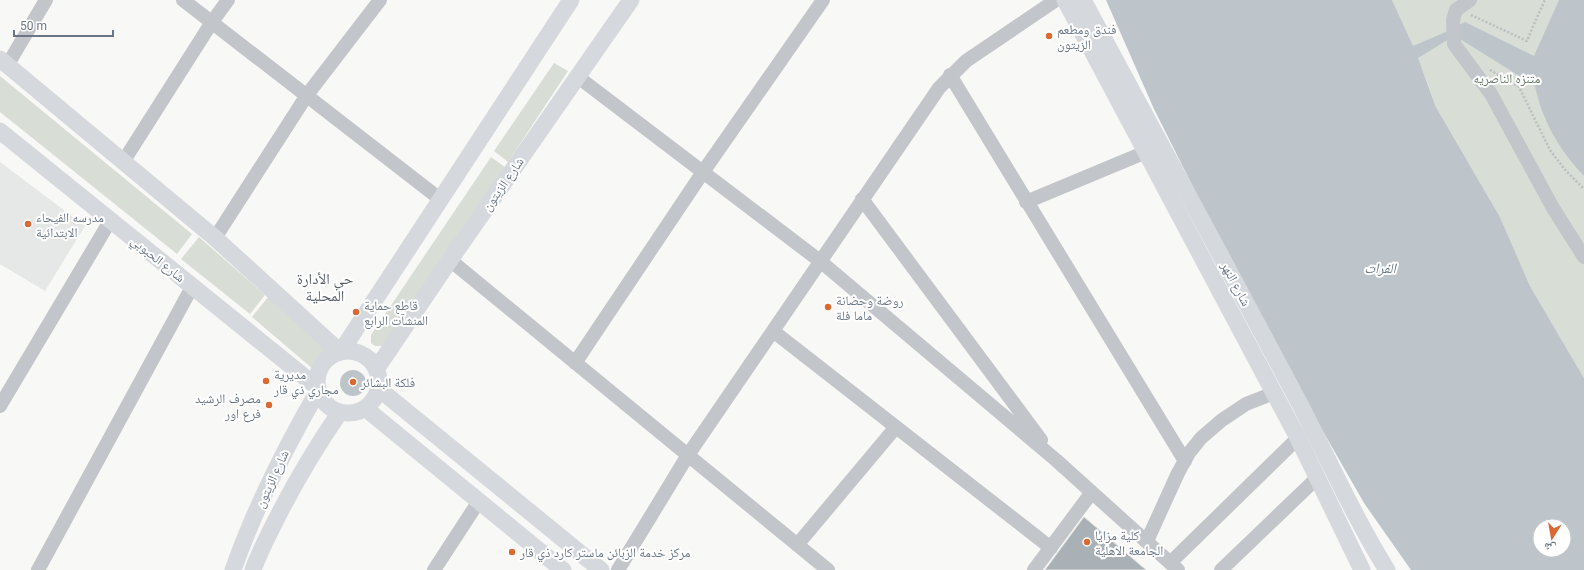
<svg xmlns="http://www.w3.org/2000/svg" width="1584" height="570" viewBox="0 0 1584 570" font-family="Roboto,'Noto Naskh Arabic',sans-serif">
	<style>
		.built { fill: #e6e7e7 }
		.green { fill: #d8ddd5 }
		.water { fill: #bdc5cb; fill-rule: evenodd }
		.building { fill: #a9b0b6; stroke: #dadad8 }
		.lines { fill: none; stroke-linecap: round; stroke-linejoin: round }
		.path { stroke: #bcbec1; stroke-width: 2.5; stroke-dasharray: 2 2; stroke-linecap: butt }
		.minor { stroke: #c2c5c9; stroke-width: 14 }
		.major { stroke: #d5d9dd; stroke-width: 17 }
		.poi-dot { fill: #da6a34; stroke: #fff; stroke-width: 1.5 }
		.labels { text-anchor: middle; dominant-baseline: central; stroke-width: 4; stroke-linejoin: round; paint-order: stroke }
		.poi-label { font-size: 13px; fill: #697685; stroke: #fff; text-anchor: start }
		.park-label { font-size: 13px; fill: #667864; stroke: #fff }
		.street-label { font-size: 13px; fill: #697685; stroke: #fff }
		.water-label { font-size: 14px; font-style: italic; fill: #657781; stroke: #fff }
		.quarter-label { font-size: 15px; fill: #57606b; stroke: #fff }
	</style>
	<rect width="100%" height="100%" fill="#f8f8f6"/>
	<!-- built -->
	<path class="built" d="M 0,162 L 85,226 L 45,291 L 0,264 Z"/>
	<!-- green -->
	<path class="green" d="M 1392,0 L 1584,0 L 1584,378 L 1530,286 L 1500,217 L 1436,107 L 1426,79 Z
		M 554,63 L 568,71 L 508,162 L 494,151 Z
		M 0,76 L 192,234 L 177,254 L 0,112 Z
		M 491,157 L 505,167 L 383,346 L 375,346 L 371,343 L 371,335 Z
		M 199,237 L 265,295 L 250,314 L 181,259 Z
		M 268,297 L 330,347 L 313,369 L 252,317 Z"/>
	<!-- water -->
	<path class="water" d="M 1106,0 L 1392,0 L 1413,46 L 1448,31 L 1465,22 L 1534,56 L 1559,0 L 1584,0 L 1584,176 C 1560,151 1542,120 1535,86 L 1457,37 L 1449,39 L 1418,58 L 1436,107 L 1500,217 L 1530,286 L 1584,378 L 1584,570 L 1411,570 L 1364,503 L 1261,323 L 1154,109 ZM 1540,526 L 1564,526 L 1564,550 L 1540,550 Z
		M340 383a13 13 0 1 1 26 0a13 13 0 1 1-26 0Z"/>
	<!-- building -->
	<path class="building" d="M 1084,517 L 1146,570 L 1045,570 Z"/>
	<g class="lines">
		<!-- path -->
		<path class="path" d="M 1471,15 L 1527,41 L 1534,24 L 1545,0
			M 1490,70 L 1519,87 L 1550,150 L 1566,171 L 1584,189"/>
		<!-- minor -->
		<path class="minor" d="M 183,0 L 440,199
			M 1470,0 L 1456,10 L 1453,20 L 1454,44 L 1491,94 L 1553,208 L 1584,257
			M 8,64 L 46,0
			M 950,75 L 1185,461
			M 578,77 L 820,261 L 1056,460 L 1178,570
			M 123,162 L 212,22 L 228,0
			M 862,199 L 1041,440
			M 1026,202 L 1146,152
			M 215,238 L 307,95 L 380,0
			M 450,260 L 828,570
			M 773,331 L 1051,548
			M 575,363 L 703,172 L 823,0
			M 0,406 L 110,221
			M 1147,541 L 1178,473 L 1189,453 L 1201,438 L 1222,420 L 1246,404 L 1274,393
			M 797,545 L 896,427
			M 1170,563 L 1298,438
			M 38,570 L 192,287
			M 434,570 L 479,501
			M 618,570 L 688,455 L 939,88 L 966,61 L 1056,0
			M 1034,570 L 1092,492
			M 1221,570 L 1318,477"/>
		<!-- major -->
		<path class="major" d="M 1065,0 L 1298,438 L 1362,570
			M 1083,0 C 1154,131 1225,263 1295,395 C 1326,453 1352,514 1387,570
			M 0,59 L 215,238 L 339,351
			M 0,131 L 317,387
			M 342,350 L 571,0
			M317 382a31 31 0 1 1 62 0a31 31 0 1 1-62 0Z
			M 377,368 L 450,260 L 631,0
			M 379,389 L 601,570
			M 365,408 L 563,570
			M 233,570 C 255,508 285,448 318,391
			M 253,570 C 260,550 271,530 280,512 C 298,477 318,444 340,412"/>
	</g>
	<!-- markers -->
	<g class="poi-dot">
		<circle cx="1049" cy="36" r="4"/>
		<circle cx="28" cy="224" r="4"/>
		<circle cx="828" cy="307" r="4"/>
		<circle cx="356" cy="312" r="4"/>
		<circle cx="266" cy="381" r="4"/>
		<circle cx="353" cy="382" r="4"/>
		<circle cx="269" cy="405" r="4"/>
		<circle cx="1087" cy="542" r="4"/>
		<circle cx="512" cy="552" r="4"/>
	</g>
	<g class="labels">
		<!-- poi labels -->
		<g class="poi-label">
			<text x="1057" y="29">فندق ومطعم<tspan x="1057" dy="15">الزيتون</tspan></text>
			<text x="36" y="217">مدرسه الفيحاء<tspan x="36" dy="15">الابتدائية</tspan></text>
			<text x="836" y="300">روضة وحضانة<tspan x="836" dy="15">ماما فلة</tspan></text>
			<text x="364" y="305">قاطع حماية<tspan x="364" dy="15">المنشآت الرابع</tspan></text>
			<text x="274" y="374">مديرية<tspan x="274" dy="15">مجاري ذي قار</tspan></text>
			<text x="361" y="382">فلكة البشائر</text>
			<text x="261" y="398" text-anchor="end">مصرف الرشيد<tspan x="261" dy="15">فرع اور</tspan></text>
			<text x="1095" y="535">كلية مزايا<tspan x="1095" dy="15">الجامعة الاهلية</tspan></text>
			<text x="520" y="552">مركز خدمة الزبائن ماستر كارد ذي قار</text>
		</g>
		<!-- park labels -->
		<g class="park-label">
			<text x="1507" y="78">متنزه الناصريه</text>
		</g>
		<!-- street labels -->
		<g class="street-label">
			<text transform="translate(503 184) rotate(-55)">شارع الزيتون</text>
			<text transform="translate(158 259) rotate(39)">شارع الحبوبي</text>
			<text transform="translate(1236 284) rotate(62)">شارع النهر</text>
			<text transform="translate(272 479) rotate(-65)">شارع الزيتون</text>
		</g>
		<!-- water labels -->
		<g class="water-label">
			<text x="1380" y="268">الفرات</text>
		</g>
		<!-- quarter labels -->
		<g class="quarter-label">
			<text x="325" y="279">حي الأدارة<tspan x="325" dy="17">المحلية</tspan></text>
		</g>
	</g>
	<!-- north arrow -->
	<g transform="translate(1552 538) rotate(191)"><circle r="19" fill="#ffffff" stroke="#c3c8ce"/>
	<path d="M0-3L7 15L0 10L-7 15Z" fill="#da6a34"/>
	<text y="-6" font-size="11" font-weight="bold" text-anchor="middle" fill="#697685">ش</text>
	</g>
	<!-- scale -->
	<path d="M14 30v6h99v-6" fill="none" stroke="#697685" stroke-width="2"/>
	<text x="20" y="30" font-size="12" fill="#697685" stroke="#ffffff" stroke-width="3" paint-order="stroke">50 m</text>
</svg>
